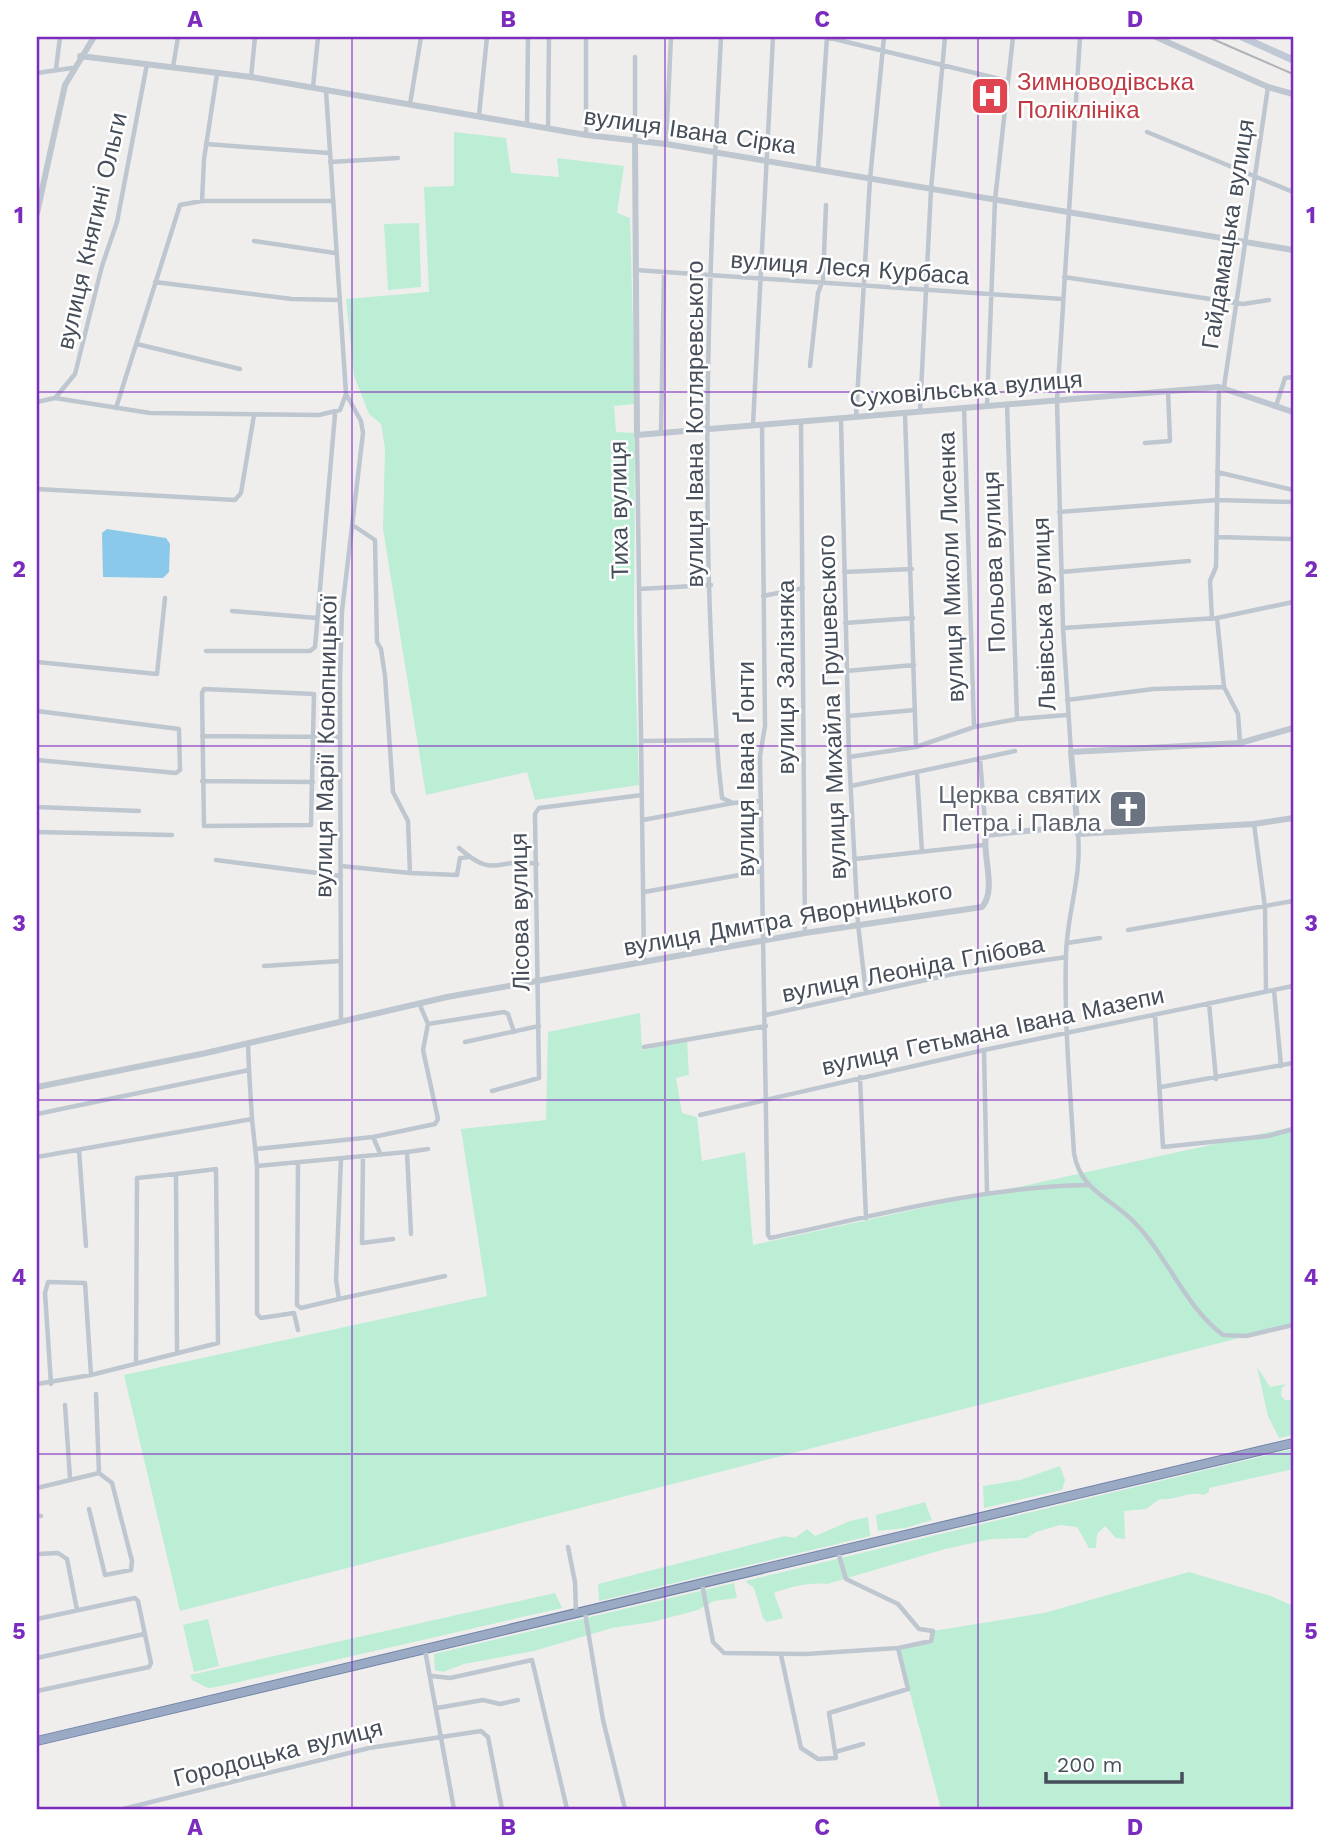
<svg xmlns="http://www.w3.org/2000/svg" width="1330" height="1846" viewBox="0 0 1330 1846" font-family="'Work Sans',sans-serif">
	<style>
		.green { fill: #bcedd5 }
		.water { fill: #8ac9e9 }
		.lines { fill: none; stroke-linecap: round; stroke-linejoin: round }
		.trunk-casing { stroke: #7184a7; stroke-width: 10 }
		.minor { stroke: #bec6cf; stroke-width: 4.5 }
		.tertiary { stroke: #bec6cf; stroke-width: 6 }
		.secondary { stroke: #c0c8d6; stroke-width: 7 }
		.trunk { stroke: #9aa9c4; stroke-width: 8 }
		.rail { stroke: #b0b2b8; stroke-width: 2 }
		.grid { fill: none; stroke: #7b2cbf; stroke-width: 2; stroke-opacity: 0.55 }
		.labels { text-anchor: middle; dominant-baseline: central; stroke-width: 5; stroke-linejoin: round; paint-order: stroke }
		.health-label { font-size: 24px; fill: #be3a42; stroke: #fff; text-anchor: start }
		.street-label { font-size: 24px; fill: #464e5a; stroke: #fff }
		.worship-label { font-size: 24px; fill: #5b616d; stroke: #fff; text-anchor: end }
		.neatline { fill: none; stroke: #7b2cbf; stroke-width: 2.5 }
		.grid-label { font-size: 23px; text-anchor: middle; font-weight: bold; fill: #7b2cbf }
	</style>
	<rect width="100%" height="100%" fill="#f0eeed"/>
	<!-- green -->
	<path class="green" d="M 454,132 L 506,138 L 511,173 L 559,177 L 557,158 L 624,166 L 617,213 L 630,218 L 635,404 L 614,406 L 616,432 L 635,433 L 634,629 L 639,785 L 535,800 L 527,772 L 426,795 L 383,529 L 385,448 L 381,424 L 369,414 L 354,376 L 346,299 L 429,292 L 424,187 L 454,186 Z
		M 419,223 L 421,287 L 388,290 L 384,224 Z
		M 640,1013 L 642,1050 L 687,1041 L 689,1075 L 676,1078 L 682,1113 L 697,1117 L 702,1161 L 745,1152 L 753,1245 L 1293,1127 L 1293,1324 L 180,1611 L 124,1375 L 487,1296 L 461,1129 L 546,1120 L 548,1032 Z
		M 1257,1367 L 1270,1387 L 1286,1384 L 1282,1388 L 1281,1396 L 1285,1400 L 1293,1400 L 1293,1435 L 1279,1438 L 1268,1416 Z
		M 1293,1449 L 1293,1469 L 1209,1488 L 1209,1492 L 1204,1495 C 1189,1490 1176,1501 1160,1499 L 1146,1509 L 1124,1511 L 1125,1539 L 1116,1538 L 1105,1526 L 1097,1534 L 1096,1548 L 1089,1548 L 1077,1527 L 1060,1525 L 1036,1532 L 1027,1538 L 991,1539 L 945,1549 L 827,1584 C 809,1582 791,1587 774,1593 L 783,1618 L 767,1622 L 763,1618 L 754,1588 L 745,1581 Z
		M 1060,1466 L 1065,1480 L 1062,1490 L 984,1508 L 983,1486 L 1020,1480 Z
		M 925,1502 L 932,1520 L 905,1528 L 878,1531 L 876,1515 Z
		M 868,1517 L 870,1536 L 599,1601 L 598,1584 L 785,1536 L 795,1538 L 807,1529 L 815,1536 L 850,1521 Z
		M 1189,1572 L 1271,1596 L 1293,1606 L 1293,1809 L 941,1809 L 898,1648 L 931,1641 L 933,1631 L 1044,1613 Z
		M 734,1583 L 737,1598 L 714,1601 L 698,1610 L 652,1622 L 612,1628 L 534,1651 L 464,1664 L 443,1672 L 435,1670 L 434,1654 Z
		M 555,1593 L 562,1608 L 217,1687 L 208,1688 L 192,1680 L 190,1675 Z
		M 208,1619 L 219,1666 L 194,1672 L 183,1625 Z"/>
	<!-- water -->
	<path class="water" d="M 107,529 L 166,538 L 170,544 L 169,572 L 163,578 L 103,577 L 102,533 Z"/>
	<g class="lines">
		<!-- trunk casing -->
		<g class="trunk-casing">
			<path id="trunk" d="M 37,1741 L 1293,1443"/>
		</g>
		<!-- minor -->
		<path class="minor" d="M 721,37 C 708,280 699,527 719,770 L 722,798 L 733,803
			M 826,37 L 1008,81
			M 635,57 L 635,140
			M 173,67 L 178,37
			M 56,69 L 60,37
			M 37,73 L 72,68
			M 251,77 L 255,37
			M 313,87 L 318,37
			M 410,104 L 421,37
			M 479,115 L 487,37
			M 527,125 L 528,37
			M 548,128 L 549,37
			M 1147,132 L 1293,192
			M 586,135 L 586,37
			M 206,144 L 329,153
			M 666,144 L 671,37
			M 330,162 L 398,158
			M 818,169 L 827,37
			M 202,201 L 204,159 L 217,74
			M 254,241 L 335,253
			M 636,270 L 1062,299
			M 1064,277 L 1243,304 L 1269,300
			M 155,282 L 292,299 L 338,300
			M 137,344 L 240,369
			M 810,366 L 818,293 L 823,280 L 826,205
			M 1224,387 L 1268,87
			M 56,397 L 75,374 L 102,266 L 117,222 L 147,64
			M 37,402 L 55,398 L 150,413 L 319,415 L 340,410 L 346,394 L 326,91
			M 1007,404 L 1017,719
			M 987,405 L 995,200 L 1013,37
			M 1276,406 L 1285,378 L 1293,377
			M 964,407 L 974,727
			M 116,408 L 180,205 L 202,201 L 332,201
			M 920,412 L 931,189 L 945,37
			M 905,414 L 916,747
			M 856,417 L 870,179 L 884,37
			M 841,419 L 849,757 L 858,924 L 866,993
			M 801,422 L 805,933
			M 753,425 L 773,37
			M 762,425 L 765,726 L 760,756 L 768,1235 L 770,1238 C 875,1216 979,1187 1087,1185
			M 661,433 L 664,273
			M 637,435 L 644,962
			M 1145,443 L 1170,441 L 1168,391
			M 1217,472 L 1293,490
			M 37,489 L 235,500 L 241,493 L 254,415
			M 1059,512 L 1217,500 L 1293,502
			M 354,526 L 375,540 L 377,642 L 381,649 L 385,676 L 393,792 L 408,821 L 410,873 L 457,875 L 460,858 L 469,857
			M 1217,537 L 1293,539
			M 844,572 L 912,569
			M 1061,572 L 1189,561
			M 639,589 L 711,585
			M 763,596 L 803,588
			M 232,611 L 317,618
			M 1217,618 L 1224,687 L 1238,714 L 1240,743
			M 1212,619 L 1210,581 L 1216,567 L 1219,387
			M 845,623 L 913,618
			M 1063,628 L 1217,618 L 1293,602
			M 206,651 L 310,651 L 315,647 L 335,414
			M 37,662 L 157,674 L 165,598
			M 846,671 L 914,665
			M 204,689 L 314,694 L 311,825 L 204,826 L 202,693 Z
			M 1067,700 L 1153,689 L 1224,687
			M 37,711 L 179,729 L 180,770 L 176,773 L 37,760
			M 848,716 L 915,710
			M 202,736 L 339,737
			M 641,741 L 717,740
			M 1071,752 L 1063,628 L 1057,401 L 1080,37
			M 849,757 L 916,747 L 974,727 L 1017,719 L 1067,715
			M 980,758 L 986,835
			M 917,773 L 922,852
			M 202,781 L 313,782
			M 851,786 L 1015,751
			M 37,807 L 139,811
			M 643,820 L 733,803 L 761,801
			M 1254,824 L 1265,907 L 1266,991
			M 37,832 L 172,835
			M 1078,834 C 1082,878 1067,912 1066,955 C 1064,1021 1070,1088 1074,1153 C 1080,1190 1109,1197 1132,1220 C 1167,1254 1184,1306 1223,1335 L 1246,1336 L 1293,1325
			M 459,848 C 496,881 497,856 537,864
			M 855,859 L 984,845
			M 216,860 L 341,876
			M 341,866 L 410,873
			M 644,892 L 762,871
			M 1128,930 L 1293,901
			M 1067,943 L 1100,938
			M 264,966 L 341,961
			M 1274,990 L 1281,1066
			M 419,1003 L 428,1024
			M 1209,1003 L 1216,1079
			M 766,1015 L 953,974 L 1066,957
			M 1155,1015 L 1163,1147 L 1268,1136 L 1293,1129
			M 341,1019 L 340,677 L 342,611 L 363,433 L 361,421 L 346,394
			M 465,1042 L 539,1026
			M 248,1044 L 249,1070
			M 644,1047 L 766,1026
			M 984,1050 L 987,1192
			M 860,1077 L 866,1218
			M 1161,1087 L 1293,1063
			M 492,1091 L 539,1078 L 535,814 L 539,808 L 642,795
			M 37,1114 L 249,1070 L 252,1119 L 37,1157
			M 700,1115 L 984,1050 L 1293,986
			M 252,1119 L 257,1166 L 257,1314 L 261,1318 L 294,1313 L 298,1330
			M 373,1137 L 380,1153
			M 256,1149 L 373,1137 L 435,1124 L 438,1119 L 423,1050 L 428,1024 L 504,1012 L 508,1014 L 514,1032
			M 79,1150 L 86,1246
			M 407,1152 L 428,1149
			M 363,1156 L 362,1243 L 393,1239
			M 298,1163 L 297,1305 L 301,1308 L 339,1299 L 336,1280 L 341,1158
			M 257,1166 L 407,1152 L 411,1234
			M 339,1299 L 445,1276
			M 136,1363 L 137,1178 L 176,1174 L 177,1352
			M 37,1384 L 91,1375 L 218,1343 L 216,1169 L 176,1174
			M 51,1384 L 45,1293 L 48,1282 L 85,1283 L 91,1375
			M 96,1394 L 99,1473
			M 65,1405 L 70,1478
			M 37,1488 L 99,1473 L 112,1483 L 132,1561 L 131,1570 L 105,1575 L 89,1509
			M 37,1515 L 41,1516
			M 568,1547 L 575,1582 L 576,1614
			M 37,1554 L 58,1553 L 67,1559 L 77,1610
			M 702,1584 L 713,1642 L 724,1653 L 806,1654 L 898,1648
			M 585,1613 L 603,1720 L 625,1809
			M 37,1619 L 135,1598 L 138,1601 L 151,1663 L 149,1667 L 37,1691
			M 425,1650 L 454,1809
			M 781,1655 L 801,1748 L 818,1759 L 836,1758 L 829,1713 L 908,1689 L 898,1648 L 931,1641 L 933,1631 L 919,1629 L 898,1604 L 846,1579 L 838,1552
			M 37,1658 L 144,1634
			M 432,1676 L 450,1678 L 532,1660 L 567,1809
			M 437,1708 L 483,1700 L 500,1704 L 518,1700
			M 835,1752 L 863,1744
			M 123,1809 L 369,1748 L 481,1731 L 488,1737 L 502,1809"/>
		<!-- tertiary -->
		<path class="tertiary" d="M 1156,37 L 1268,87 L 1293,94
			M 80,56 L 251,77 L 586,135 L 666,144 L 1293,250
			M 635,140 L 637,435 L 1219,387 L 1293,412
			M 37,213 L 65,85 L 94,37
			M 1293,728 L 1240,743 L 1071,752 L 1078,834 L 1254,824 L 1293,818
			M 37,1087 L 206,1053 L 447,997 L 805,933 L 982,907 C 997,890 982,855 986,835 L 1077,826"/>
		<!-- secondary -->
		<path class="secondary" d="M 1242,37 L 1293,60"/>
		<!-- trunk -->
		<use href="#trunk" class="trunk"/>
		<!-- rail -->
		<path class="rail" d="M 1208,37 L 1293,74"/>
	</g>
	<!-- grid -->
	<path class="grid" d="M 352,37 L 352,1809M 665,37 L 665,1809M 978,37 L 978,1809M 37,392 L 1293,392M 37,746 L 1293,746M 37,1100 L 1293,1100M 37,1454 L 1293,1454"/>
	<!-- icons -->
	<defs>
		<g id="hospital-square" transform="scale(2.0125)"><rect x="-9" y="-9" width="18" height="18" rx="4" fill="#e0444e" stroke="#fff"/><path d="M-5-5h3v3.5h4V-5h3V5h-3V1.5h-4V5h-3Z" fill="#fff"/></g>
		<g id="church-square" transform="scale(2.0125)"><rect x="-9" y="-9" width="18" height="18" rx="4" fill="#6b7280" stroke="#fff"/><path d="M-1.2-6h2.4v3.5h3.3v2.4h-3.3V6h-2.4V-.1h-3.3v-2.4h3.3Z" fill="#fff"/></g>
	</defs>
	<g fill-rule="evenodd">
		<use href="#hospital-square" x="990" y="96"/>
		<use href="#church-square" x="1128" y="809"/>
	</g>
	<g class="labels">
		<!-- health labels -->
		<g class="health-label">
			<text x="1017" y="82">Зимноводівська<tspan x="1017" dy="28">Поліклініка</tspan></text>
		</g>
		<!-- street labels -->
		<g class="street-label">
			<text transform="translate(690 131) rotate(8)">вулиця Івана Сірка</text>
			<text transform="translate(92 231) rotate(-77)">вулиця Княгині Ольги</text>
			<text transform="translate(1228 234) rotate(-81)">Гайдамацька вулиця</text>
			<text transform="translate(850 268) rotate(4)">вулиця Леся Курбаса</text>
			<text transform="translate(966 389) rotate(-5)">Суховільська вулиця</text>
			<text transform="translate(695 424) rotate(-90)">вулиця Івана Котляревського</text>
			<text transform="translate(619 510) rotate(-91)">Тиха вулиця</text>
			<text transform="translate(994 562) rotate(-92)">Польова вулиця</text>
			<text transform="translate(951 567) rotate(-92)">вулиця Миколи Лисенка</text>
			<text transform="translate(1044 614) rotate(-92)">Львівська вулиця</text>
			<text transform="translate(786 677) rotate(-90)">вулиця Залізняка</text>
			<text transform="translate(832 707) rotate(-92)">вулиця Михайла Грушевського</text>
			<text transform="translate(326 746) rotate(-89)">вулиця Марії Конопницької</text>
			<text transform="translate(746 769) rotate(-90)">вулиця Івана Ґонти</text>
			<text transform="translate(520 912) rotate(-91)">Лісова вулиця</text>
			<text transform="translate(788 919) rotate(-10)">вулиця Дмитра Яворницького</text>
			<text transform="translate(913 969) rotate(-11)">вулиця Леоніда Глібова</text>
			<text transform="translate(993 1031) rotate(-12)">вулиця Гетьмана Івана Мазепи</text>
			<text transform="translate(278 1753) rotate(-14)">Городоцька вулиця</text>
		</g>
		<!-- worship labels -->
		<g class="worship-label">
			<text x="1101" y="795">Церква святих<tspan x="1101" dy="28">Петра і Павла</tspan></text>
		</g>
	</g>
	<!-- border -->
	<rect width="1330" height="1846" fill="none" stroke="#ffffff" stroke-width="77"/>
	<!-- scale -->
	<path d="M1046 1772v10h136v-10" fill="none" stroke="#464e5a" stroke-width="3.5"/>
	<text x="1057" y="1772" font-size="21" fill="#464e5a" stroke="#ffffff" stroke-width="5" paint-order="stroke">200 m</text>
	<rect x="38" y="38" width="1254" height="1770" class="neatline"/>
	<g class="grid-label">
		<text x="195" y="27">A</text>
		<text x="508" y="27">B</text>
		<text x="822" y="27">C</text>
		<text x="1135" y="27">D</text>
		<text x="19" y="223">1</text>
		<text x="1311" y="223">1</text>
		<text x="19" y="577">2</text>
		<text x="1311" y="577">2</text>
		<text x="19" y="931">3</text>
		<text x="1311" y="931">3</text>
		<text x="19" y="1285">4</text>
		<text x="1311" y="1285">4</text>
		<text x="19" y="1639">5</text>
		<text x="1311" y="1639">5</text>
		<text x="195" y="1835">A</text>
		<text x="508" y="1835">B</text>
		<text x="822" y="1835">C</text>
		<text x="1135" y="1835">D</text>
	</g>
</svg>
